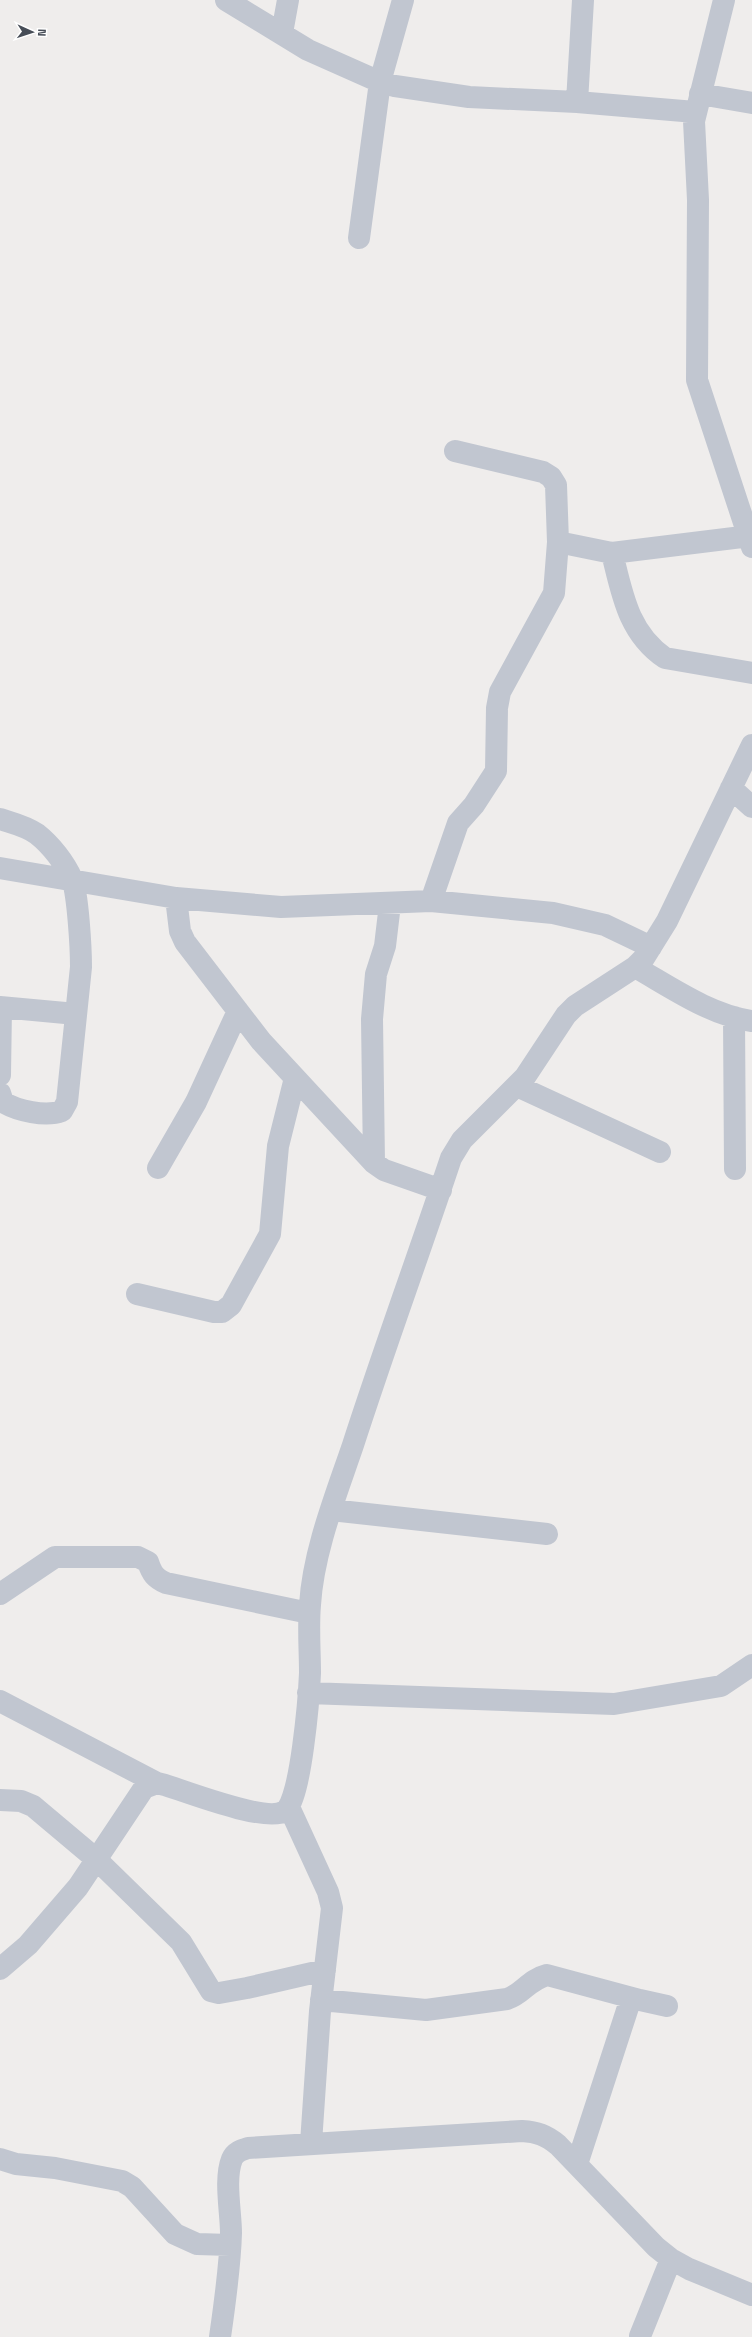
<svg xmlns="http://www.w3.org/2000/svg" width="752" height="2337" viewBox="0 0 752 2337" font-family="'Space Grotesk',sans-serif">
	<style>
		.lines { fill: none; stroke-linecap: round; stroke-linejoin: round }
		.minor { stroke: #c1c6d0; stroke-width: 22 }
	</style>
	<rect width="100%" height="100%" fill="#efedec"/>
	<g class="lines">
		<!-- minor -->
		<path class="minor" d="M 226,0 L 308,50 L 380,82 L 395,86 L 469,97 L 577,102 L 695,112
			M 724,0 L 694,121 L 698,200 L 697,380 L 752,547
			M 282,33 L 288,0
			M 700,94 L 752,103
			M 577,102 L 583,0
			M 359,238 L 380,82 L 403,0
			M 558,542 L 612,553 L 750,536
			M 612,553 C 622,593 628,633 665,658 L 752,673
			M 731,788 L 752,807
			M 0,819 C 12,823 26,826 37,834 C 51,845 65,863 72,879 C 78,894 81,949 81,967 L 67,1102 L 62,1111 C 46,1117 17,1111 3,1102 L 0,1093
			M 0,868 L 176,898 L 281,907 L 431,901 L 553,913 L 605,925 L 651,947
			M 176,898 L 180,931 L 185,942 L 261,1041 L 374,1163 L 384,1170 L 441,1190
			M 431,901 L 458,823 L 474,805 L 496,771 L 497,708 L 500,692 L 554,593 L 558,542 L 556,485 L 551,477 L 543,472 L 455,451
			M 635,967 C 672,988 710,1015 752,1021
			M 0,1007 L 76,1014
			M 734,1017 L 735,1169
			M 0,1075 L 1,1007
			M 517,1086 L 660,1152
			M 374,1163 L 372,1019 L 376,974 L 385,946 L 390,904
			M 158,1168 L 196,1102 L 238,1011
			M 137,1294 L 214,1312 L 222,1312 L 231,1305 L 270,1234 L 278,1146 L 295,1078
			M 331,1510 L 547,1534
			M 0,1594 L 55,1557 L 138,1557 L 148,1562 C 152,1574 155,1578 166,1583 L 309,1613
			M 308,1693 L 614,1704 L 721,1686 L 752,1665
			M 0,1701 L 157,1783
			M 0,1800 L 21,1801 L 33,1806 L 96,1859 L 181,1942 L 211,1991 L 219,1993 L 247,1988 L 325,1970
			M 289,1807 L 328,1892 L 332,1908 L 320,2011 L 311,2143
			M 0,1969 L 28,1945 L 78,1887 L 144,1788 L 157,1783 L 165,1785 C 187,1792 267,1823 285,1811 C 301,1800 309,1696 310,1673 C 310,1651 308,1627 310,1605 C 313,1552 336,1495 353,1445 C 384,1349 419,1254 451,1158 L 462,1140 L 525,1077 L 566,1015 L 575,1006 L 635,967 L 644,958 L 667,921 L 752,745
			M 321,2000 L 426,2010 L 507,1999 C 523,1994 528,1980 547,1975 L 640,2000 L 667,2006
			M 0,2159 L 16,2164 L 55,2168 L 122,2181 L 132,2187 L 175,2234 L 197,2244 L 230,2245
			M 577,2164 L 631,1998
			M 640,2336 L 671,2259
			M 220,2337 C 225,2302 230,2268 231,2233 C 231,2212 224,2179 232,2159 C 235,2152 241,2150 248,2148 L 522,2131 C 537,2132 546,2135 558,2145 L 656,2247 L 671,2259 L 689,2269 L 752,2295"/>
	</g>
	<!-- north arrow -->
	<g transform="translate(32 32) rotate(93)" stroke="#ffffff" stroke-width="3" paint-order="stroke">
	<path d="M0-3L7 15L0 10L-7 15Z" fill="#474d57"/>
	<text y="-6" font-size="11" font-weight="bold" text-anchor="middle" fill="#474d57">N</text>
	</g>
</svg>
